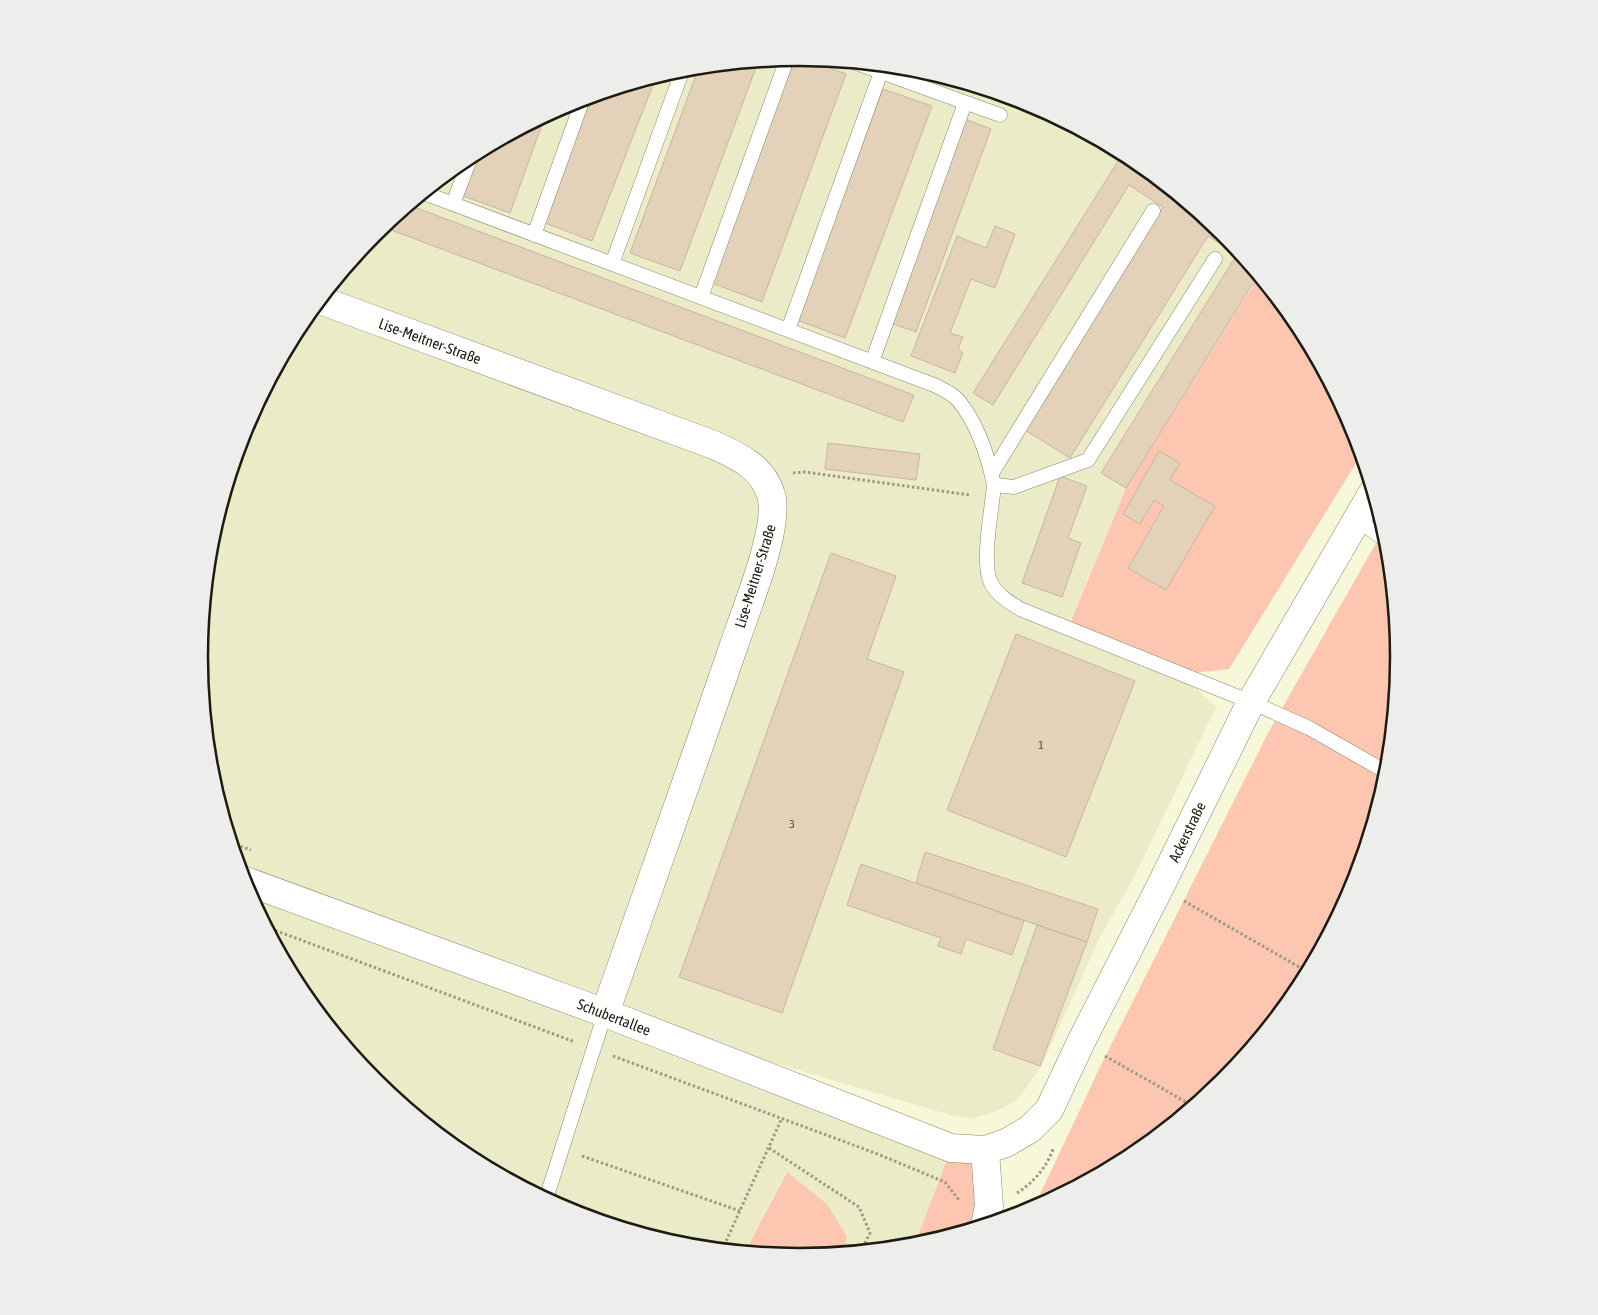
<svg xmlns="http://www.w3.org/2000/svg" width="1598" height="1315" viewBox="0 0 1598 1315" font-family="'Asap Condensed',sans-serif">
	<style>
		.built { fill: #ebebc7 }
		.green { fill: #fcc6b0 }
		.building { fill: #e3d1b9; stroke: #c8b69f }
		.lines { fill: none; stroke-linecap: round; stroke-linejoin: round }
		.service-casing { stroke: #87886d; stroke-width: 15 }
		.minor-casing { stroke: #87886d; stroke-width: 29 }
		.path { stroke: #9b9b86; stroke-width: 3; stroke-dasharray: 2.5 2.5; stroke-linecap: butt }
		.service { stroke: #fff; stroke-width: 14 }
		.minor { stroke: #fff; stroke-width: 28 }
		.labels { text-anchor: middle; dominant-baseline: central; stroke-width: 4; stroke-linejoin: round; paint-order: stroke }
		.number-label { font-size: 12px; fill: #4e493c }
		.street-label { font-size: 15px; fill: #1c1c12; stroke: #fff }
		.rim { fill: none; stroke: #1c1c12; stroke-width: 2.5 }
	</style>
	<rect width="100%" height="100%" fill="#f7f7da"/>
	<!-- built -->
	<path class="built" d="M 799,58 L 916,69 L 1029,103 L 1133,159 L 1223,233 L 1259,276 L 1126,488 L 1067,628 L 1182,675 L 1216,707 L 1135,875 L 1099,939 L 1041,1067 L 1017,1100 L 997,1111 L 974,1118 L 957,1117 L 606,1013 L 951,1149 L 914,1246 L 843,1253 L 847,1237 L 786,1172 L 745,1252 L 682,1246 L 569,1212 L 465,1156 L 375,1082 L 300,991 L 245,887 L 210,774 L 199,657 L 211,540 L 245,428 L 300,324 L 375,233 L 466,158 L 570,103 L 682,69 Z"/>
	<!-- green -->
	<path class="green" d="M 1259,276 L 1298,324 L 1353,428 L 1361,455 L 1229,669 L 1183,674 L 1068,628 L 1126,488 Z
		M 1384,529 L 1388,541 L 1399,658 L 1387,775 L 1353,887 L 1298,991 L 1223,1082 L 1132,1157 L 1033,1209 L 1102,1063 L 1268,733 Z
		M 951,1149 L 984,1151 L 984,1225 L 914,1246 Z
		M 787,1172 L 827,1204 L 847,1237 L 843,1253 L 799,1257 L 745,1252 Z"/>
	<!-- building -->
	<path class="building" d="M 795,58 L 803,58 L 846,74 L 762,302 L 712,283 Z
		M 758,62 L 680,271 L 630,253 L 699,67 Z
		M 656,77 L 592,241 L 543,222 L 592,96 Z
		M 941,77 L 1005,96 L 1003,100 Z
		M 883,89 L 932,106 L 845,338 L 797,320 Z
		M 545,116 L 510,213 L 463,196 L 480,151 Z
		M 965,119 L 991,129 L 916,332 L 890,323 Z
		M 1123,153 L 1135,161 L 1223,233 L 1258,275 L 1126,488 L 1101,473 L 1237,254 L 1208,236 L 1070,458 L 1025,430 L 1163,207 L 1129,185 L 993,405 L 973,393 Z
		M 409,205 L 914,395 L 903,422 L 391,230 L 397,215 Z
		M 995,226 L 1015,234 L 995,288 L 971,279 L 950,333 L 963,337 L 958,349 L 963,353 L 955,373 L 911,356 L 957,236 L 986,248 Z
		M 828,443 L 920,454 L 916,480 L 825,469 Z
		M 1159,451 L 1180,463 L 1170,480 L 1215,506 L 1166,590 L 1128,568 L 1164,506 L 1154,500 L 1140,524 L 1123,514 Z
		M 1060,476 L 1087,486 L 1068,538 L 1081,543 L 1062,597 L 1022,583 Z
		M 831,553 L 896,576 L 867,659 L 904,672 L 782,1013 L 679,977 Z
		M 1016,634 L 1135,681 L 1066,857 L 947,810 Z
		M 925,852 L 1098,909 L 1087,942 L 916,883 Z
		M 861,864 L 1024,921 L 1012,955 L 966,939 L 961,954 L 938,946 L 941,938 L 847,905 Z
		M 1037,925 L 1087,942 L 1040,1066 L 993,1049 Z"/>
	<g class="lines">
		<!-- service casing -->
		<g class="service-casing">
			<path id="service" d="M 856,63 L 1000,115
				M 424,193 L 934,385 C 942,389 952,393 958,400 C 977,423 988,456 994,485 C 992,509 981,563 991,583 C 997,595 1009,602 1020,609 L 1251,702 L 1309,728 L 1388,773
				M 453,204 L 471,156
				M 534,235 L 583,99
				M 612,264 L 683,69
				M 701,297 L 787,59
				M 788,330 L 881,72
				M 872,362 L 965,103
				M 992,473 L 1153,211
				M 994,485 L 1014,487 L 1088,460 L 1215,259
				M 1356,519 L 1388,542
				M 546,1199 L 605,1013"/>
		</g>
		<!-- minor casing -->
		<g class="minor-casing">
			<path id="minor" d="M 320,300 L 714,445 C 738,456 763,467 771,495 C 781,527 744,614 733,648 C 691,770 648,892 605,1013
				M 243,880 L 605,1013 L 951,1148 L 985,1150 L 1006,1143 L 1030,1129 L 1049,1110 L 1081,1042 L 1159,889 L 1251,702 L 1373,492
				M 985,1150 L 989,1206 L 985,1225"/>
		</g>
		<!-- path -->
		<path class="path" d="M 793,473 L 805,472 L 970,495
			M 231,843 L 251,850
			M 1184,901 L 1308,972
			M 266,927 L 575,1042
			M 613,1056 L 875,1153 L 945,1182 L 959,1200
			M 1105,1056 L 1193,1106
			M 769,1148 L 859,1207 L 870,1233 L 861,1251
			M 582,1156 L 740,1211
			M 1017,1193 C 1033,1183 1047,1167 1053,1149
			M 722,1250 L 782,1118"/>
		<!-- service -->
		<use href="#service" class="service"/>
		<!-- minor -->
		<use href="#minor" class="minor"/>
	</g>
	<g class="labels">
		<!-- number labels -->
		<g class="number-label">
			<text x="1041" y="745">1</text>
			<text x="792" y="824">3</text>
		</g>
		<!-- street labels -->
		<g class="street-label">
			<text transform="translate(430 341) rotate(20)">Lise-Meitner-Straße</text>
			<text transform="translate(755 576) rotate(-73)">Lise-Meitner-Straße</text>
			<text transform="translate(1187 832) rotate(-64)">Ackerstraße</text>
			<text transform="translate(614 1017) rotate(21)">Schubertallee</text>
		</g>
	</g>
	<!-- crop -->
	<path d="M0 0H1598V1315H0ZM208 657a591 591 0 1 1 1182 0a591 591 0 1 1-1182 0Z" fill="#ededec" fill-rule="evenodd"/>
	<path class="rim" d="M208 657a591 591 0 1 1 1182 0a591 591 0 1 1-1182 0Z"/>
</svg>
